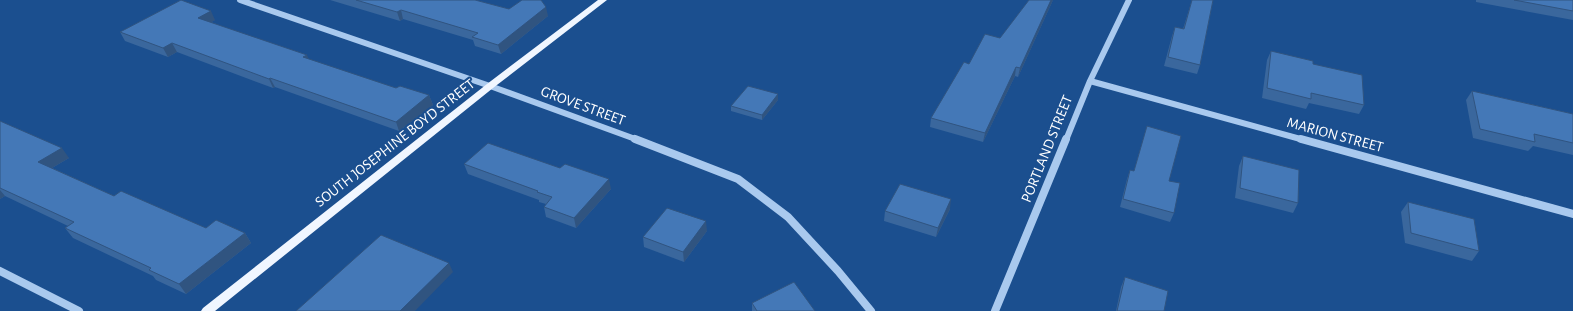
<svg xmlns="http://www.w3.org/2000/svg" width="1573" height="311" viewBox="0 0 1573 311" font-family="'Alegreya Sans',sans-serif">
	<style>
		.lines { fill: none; stroke-linecap: round; stroke-linejoin: round }
		.minor-far1 { stroke: #a9c9ee; stroke-width: 6 }
		.minor { stroke: #a9c9ee; stroke-width: 8 }
		.major { fill: #f0f6ff; fill-rule: evenodd }
		.wall { fill: #3a679d }
		.shaded-wall { fill: #305480 }
		.building { fill: #4478b7; stroke: #305480 }
		.labels { text-anchor: middle; dominant-baseline: central; stroke-width: 4; stroke-linejoin: round; paint-order: stroke }
		.street-label { font-size: 15px; fill: #fff; stroke: #1b4f8f }
	</style>
	<rect width="100%" height="100%" fill="#1b4f8f"/>
	<g class="lines">
		<!-- minor-far1 -->
		<path class="minor-far1" d="M 240,0 L 490,86 L 638,140
			M 1090,81 L 1304,140
			M 1066,140 L 1090,81 L 1129,0"/>
		<!-- minor -->
		<path class="minor" d="M 635,139 L 738,179 L 788,217 L 838,271 L 871,311
			M 1301,139 L 1573,214
			M 0,271 L 79,311
			M 995,311 L 1066,139"/>
		<!-- major -->
		<path class="major" d="M 598,0 L 607,0 L 493,88 L 215,311 L 201,311 L 203,308 L 487,84 Z"/>
	</g>
	<!-- wall -->
	<path class="wall" d="M 330,0 L 475,0 L 509,9 L 548,16 L 501,54 L 475,46 L 473,40 L 403,19 L 400,21 Z
		M 1053,0 L 1018,77 L 1015,76 L 983,142 L 930,127 L 931,118 L 969,64 Z
		M 1192,0 L 1213,0 L 1200,65 L 1197,74 L 1164,66 L 1172,36 L 1175,27 L 1183,29 Z
		M 1476,0 L 1573,0 L 1573,20 L 1476,2 Z
		M 215,20 L 211,22 L 309,60 L 396,88 L 429,95 L 433,105 L 399,131 L 275,87 L 273,88 L 177,52 L 168,57 L 125,41 L 120,32 Z
		M 1271,51 L 1313,64 L 1364,105 L 1359,114 L 1309,103 L 1306,109 L 1262,98 L 1267,60 Z
		M 1472,91 L 1573,114 L 1573,155 L 1533,146 L 1528,151 L 1473,138 L 1466,100 Z
		M 778,100 L 762,120 L 731,111 L 731,106 Z
		M 0,121 L 69,158 L 52,168 L 114,196 L 206,228 L 245,233 L 251,243 L 186,294 L 156,280 L 153,276 L 73,238 L 65,228 L 68,226 L 5,196 L 0,199 Z
		M 1147,126 L 1169,181 L 1174,213 L 1170,222 L 1120,207 L 1127,179 L 1130,170 L 1134,171 Z
		M 1243,156 L 1298,203 L 1293,213 L 1235,198 L 1239,166 Z
		M 464,164 L 611,189 L 576,228 L 546,217 L 544,207 L 546,204 L 539,202 L 539,200 L 468,174 Z
		M 1408,202 L 1479,251 L 1472,261 L 1405,243 L 1401,212 Z
		M 950,209 L 936,237 L 884,221 L 885,211 Z
		M 707,231 L 684,262 L 644,247 L 643,237 Z
		M 1125,277 L 1164,311 L 1116,311 L 1121,287 Z
		M 752,303 L 815,311 L 752,311 Z"/>
	<!-- shaded-wall -->
	<path class="shaded-wall" d="M 1051,0 L 1053,0 L 1018,77 L 1020,68 Z
		M 546,7 L 548,16 L 501,54 L 498,45 Z
		M 401,10 L 403,19 L 400,21 L 397,12 Z
		M 211,11 L 215,20 L 203,27 L 198,18 Z
		M 172,43 L 177,52 L 168,57 L 163,48 Z
		M 307,55 L 311,64 L 303,57 Z
		M 1016,67 L 1015,76 L 983,142 L 985,133 Z
		M 270,78 L 275,87 L 273,88 L 269,79 Z
		M 778,94 L 778,100 L 762,120 L 762,115 Z
		M 429,95 L 433,105 L 399,131 L 396,122 Z
		M 62,148 L 69,158 L 45,172 L 38,162 Z
		M 609,179 L 611,189 L 576,228 L 574,218 Z
		M 0,190 L 5,196 L 0,199 Z
		M 951,199 L 950,209 L 936,237 L 938,228 Z
		M 706,221 L 707,231 L 684,262 L 683,252 Z
		M 245,233 L 251,243 L 186,294 L 179,284 Z
		M 449,263 L 453,272 L 415,311 L 400,311 Z"/>
	<!-- building -->
	<path class="building" d="M 181,0 L 211,11 L 198,18 L 307,55 L 303,57 L 396,88 L 400,86 L 429,95 L 396,122 L 270,78 L 269,79 L 172,43 L 163,48 L 120,32 Z
		M 356,0 L 475,0 L 509,9 L 522,0 L 541,0 L 546,7 L 498,45 L 472,37 L 478,33 L 401,10 L 397,12 Z
		M 1029,0 L 1051,0 L 1020,68 L 1016,67 L 985,133 L 931,118 L 964,62 L 969,64 L 985,34 L 1000,38 Z
		M 1192,0 L 1213,0 L 1200,65 L 1168,57 L 1175,27 L 1184,29 Z
		M 1514,0 L 1573,0 L 1573,11 Z
		M 1271,51 L 1313,61 L 1313,64 L 1362,75 L 1364,105 L 1311,93 L 1311,99 L 1267,88 Z
		M 748,86 L 778,94 L 762,115 L 731,106 Z
		M 1472,91 L 1573,114 L 1573,143 L 1534,134 L 1535,142 L 1480,129 Z
		M 0,121 L 62,148 L 38,162 L 114,196 L 121,191 L 206,228 L 216,220 L 245,233 L 179,284 L 149,270 L 151,268 L 65,228 L 74,222 L 0,188 Z
		M 1147,126 L 1181,136 L 1169,181 L 1180,183 L 1174,213 L 1123,199 L 1130,170 L 1134,171 Z
		M 488,143 L 560,168 L 565,164 L 609,179 L 574,218 L 544,207 L 552,197 L 537,192 L 538,191 L 464,164 Z
		M 1243,156 L 1299,170 L 1298,203 L 1240,188 Z
		M 900,184 L 951,199 L 938,228 L 885,211 Z
		M 1408,202 L 1474,219 L 1479,251 L 1411,233 Z
		M 667,208 L 706,221 L 683,252 L 643,237 Z
		M 381,235 L 449,263 L 400,311 L 296,311 Z
		M 1125,277 L 1168,291 L 1164,311 L 1117,311 Z
		M 794,282 L 815,311 L 757,311 L 752,303 Z"/>
	<g class="labels">
		<!-- street labels -->
		<g class="street-label">
			<text transform="translate(583 106) rotate(20)">GROVE STREET</text>
			<text transform="translate(1335 135) rotate(15)">MARION STREET</text>
			<text transform="translate(395 143) rotate(-38)">SOUTH JOSEPHINE BOYD STREET</text>
			<text transform="translate(1047 149) rotate(-68)">PORTLAND STREET</text>
		</g>
	</g>
</svg>
